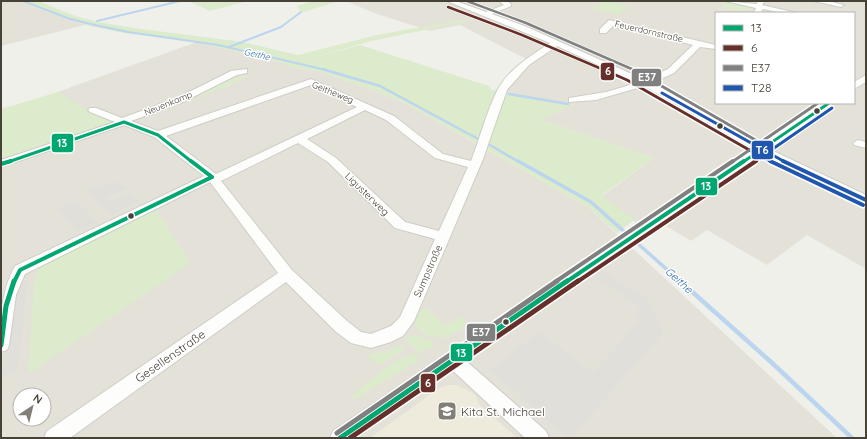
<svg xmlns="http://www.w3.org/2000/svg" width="867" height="439" viewBox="0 0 867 439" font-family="Quicksand,sans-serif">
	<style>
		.residential { fill: #e4e2d8; fill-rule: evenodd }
		.education { fill: #eeebdd }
		.green { fill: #dbebcb }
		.parking { fill: #e0dfda }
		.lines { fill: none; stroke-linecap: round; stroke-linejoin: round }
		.stream-far3 { stroke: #bcd5ee; stroke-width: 2 }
		.stream-far2 { stroke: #bcd5ee; stroke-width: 2.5 }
		.stream-far1 { stroke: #bcd5ee; stroke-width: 3.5 }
		.stream { stroke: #bcd5ee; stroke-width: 4.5 }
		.minor-casing { stroke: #cecdc8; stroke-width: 2 }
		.minor { fill: #fdfdfc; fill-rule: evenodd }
		.bus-1-far2-casing { stroke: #fff; stroke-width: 5.5 }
		.bus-1-far1-casing { stroke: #fff; stroke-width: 7 }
		.bus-1-casing { stroke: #fff; stroke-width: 8 }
		.bus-2-far3-casing { stroke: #fff; stroke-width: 4 }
		.bus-2-far2-casing { stroke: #fff; stroke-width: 5.5 }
		.bus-2-far1-casing { stroke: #fff; stroke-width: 7 }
		.bus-2-casing { stroke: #fff; stroke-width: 8 }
		.bus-3-far3-casing { stroke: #fff; stroke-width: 4 }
		.bus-3-far2-casing { stroke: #fff; stroke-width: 5.5 }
		.bus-3-far1-casing { stroke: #fff; stroke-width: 7 }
		.bus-3-casing { stroke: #fff; stroke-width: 8 }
		.bus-4-far1-casing { stroke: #fff; stroke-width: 5.5 }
		.bus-4-casing { stroke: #fff; stroke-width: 7 }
		.bus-5-far1-casing { stroke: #fff; stroke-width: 5.5 }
		.bus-5-casing { stroke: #fff; stroke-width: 7 }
		.bus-1-far2 { stroke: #00a770; stroke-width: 3 }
		.bus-1-far1 { stroke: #00a770; stroke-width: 4 }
		.bus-1 { stroke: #00a770; stroke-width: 5 }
		.bus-2-far3 { stroke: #662f29; stroke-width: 2.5 }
		.bus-2-far2 { stroke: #662f29; stroke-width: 3 }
		.bus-2-far1 { stroke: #662f29; stroke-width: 4 }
		.bus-2 { stroke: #662f29; stroke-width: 5 }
		.bus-3-far3 { stroke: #808080; stroke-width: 2.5 }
		.bus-3-far2 { stroke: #808080; stroke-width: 3 }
		.bus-3-far1 { stroke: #808080; stroke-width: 4 }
		.bus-3 { stroke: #808080; stroke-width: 5 }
		.bus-4-far1 { stroke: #2056ae; stroke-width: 3 }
		.bus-4 { stroke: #2056ae; stroke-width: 4 }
		.bus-5-far1 { stroke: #2056ae; stroke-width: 3 }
		.bus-5 { stroke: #2056ae; stroke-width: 4 }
		.bus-dot { fill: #474237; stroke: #fff; stroke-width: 1.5 }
		.labels { text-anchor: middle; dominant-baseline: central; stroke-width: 3; stroke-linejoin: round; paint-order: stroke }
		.far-street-label { font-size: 9px; fill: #474237; stroke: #fff }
		.far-water-label { font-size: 9px; font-style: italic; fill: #326fb0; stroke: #fff }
		.street-label { font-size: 10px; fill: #474237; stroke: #fff }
		.water-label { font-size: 11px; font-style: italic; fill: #326fb0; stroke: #fff }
		.near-street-label { font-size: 12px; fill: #474237; stroke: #fff }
		.near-poi-label { font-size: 12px; fill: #474237; stroke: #fff; text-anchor: start }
		.line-badge { stroke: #fff; stroke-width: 1.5 }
		.badge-label { font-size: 11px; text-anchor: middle; font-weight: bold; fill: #fff }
	</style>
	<rect width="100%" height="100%" fill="#f0f0eb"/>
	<!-- residential -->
	<path class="residential" d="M 1,1 L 18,1 L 85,25 L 1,46 Z
		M 346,1 L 866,1 L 866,269 L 807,235 L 767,265 L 707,230 L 691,241 L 666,226 L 652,235 L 602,196 L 654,158 L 541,120 L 571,105 L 504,93 L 523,68 L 526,59 L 460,25 L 430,31 L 374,13 ZM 716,13 L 854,13 L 854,103 L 716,103 Z
		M 197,42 L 284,63 L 290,67 L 323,72 L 403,102 L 589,208 L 837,438 L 1,438 L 1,109 L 35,100 ZM 20,395 L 44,395 L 44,419 L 20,419 Z"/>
	<!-- education -->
	<path class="education" d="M 447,385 L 457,385 L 469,391 L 476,396 L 479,404 L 517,438 L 370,438 L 438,389 Z"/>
	<!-- green -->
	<path class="green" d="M 18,1 L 38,1 L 78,17 L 99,22 L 134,28 L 242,42 L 298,55 L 377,35 L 473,18 L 483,18 L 371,41 L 308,59 L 360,45 L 473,81 L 489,86 L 491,90 L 498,90 L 479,145 L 403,102 L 323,72 L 290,67 L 284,63 L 197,42 L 124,33 L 85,25 Z
		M 188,1 L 248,1 L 210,11 Z
		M 313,1 L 339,1 L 303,12 L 300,11 L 297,6 Z
		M 604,1 L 625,5 L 628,7 L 618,15 L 592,9 Z
		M 726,2 L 751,8 L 748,12 L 721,7 Z
		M 247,76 L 226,87 L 139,118 L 229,79 Z
		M 58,92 L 91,113 L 114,122 L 110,125 L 1,160 L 1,109 Z
		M 504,93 L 572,105 L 541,120 L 654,158 L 602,195 L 634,220 L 617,233 L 589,208 L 486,149 Z
		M 156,209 L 190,263 L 28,374 L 34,284 L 37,269 L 45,263 Z
		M 417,308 L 429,310 L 445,326 L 460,317 L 468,325 C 448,338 437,345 416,327 L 415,320 Z
		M 417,335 L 433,341 L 433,346 L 424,351 L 416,351 L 405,337 Z
		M 400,345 L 405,348 L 379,366 L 367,355 L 389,351 Z
		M 415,353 L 419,360 L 354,400 L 352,396 C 370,380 391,360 415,353 Z"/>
	<!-- parking -->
	<path class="parking" d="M 116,181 L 126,188 L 106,198 L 110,202 L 130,192 L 140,201 L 111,215 L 85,190 L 94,186 L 98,189 Z
		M 77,201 L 98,223 L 78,233 L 57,209 Z
		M 602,271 L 646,298 L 664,332 L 571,438 L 568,438 L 490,370 L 539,332 L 593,372 L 640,321 L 633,316 L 641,307 L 594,278 Z
		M 28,280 L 18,372 L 2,377 L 16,284 Z"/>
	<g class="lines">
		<!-- stream-far3 -->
		<path class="stream-far3" d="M 23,1 L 70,19 L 95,25 L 128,32 L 218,45 L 326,70
			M 97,21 L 180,1
			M 229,47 L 281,27 L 301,12"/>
		<!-- stream-far2 -->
		<path class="stream-far2" d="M 322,69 L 380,86 L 480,140
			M 509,94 L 568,104
			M 490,145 L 519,162"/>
		<!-- stream-far1 -->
		<path class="stream-far1" d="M 518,161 L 591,202 L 681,282"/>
		<!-- stream -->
		<path class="stream" d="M 680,281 L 770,361 L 852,438"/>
		<!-- minor casing -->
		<g class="minor-casing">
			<path id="minor" d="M 447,1 L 456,1 L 486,12 L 504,5 L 499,1 L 507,1 L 511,4 L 511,6 L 492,14 L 527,27 L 645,80 L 668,69 L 693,45 L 614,25 L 606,33 L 600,33 L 600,29 L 609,20 L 716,45 L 716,49 L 700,47 L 674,73 L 652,83 L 760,144 L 823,103 L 834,103 L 769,149 L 866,195 L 866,204 L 761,154 L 465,360 L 546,431 L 549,438 L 525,438 L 451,369 L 356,438 L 330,438 L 333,431 L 446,354 L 753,149 L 644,86 L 596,100 L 569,102 L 569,98 L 606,92 L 637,83 L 557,46 L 529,65 L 507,90 L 483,159 L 450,237 L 414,321 L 403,336 L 391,342 L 371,348 L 351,343 L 335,331 L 286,282 L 70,438 L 44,438 L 47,431 L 278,273 L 210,182 L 25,274 L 16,295 L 9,345 L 7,350 L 1,352 C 1,320 0,293 15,266 L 204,176 L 154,137 L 124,125 L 1,167 L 1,160 L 115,122 L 90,112 L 88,110 L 90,108 L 96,108 L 122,118 L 177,98 L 231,71 L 247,69 L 247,73 L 237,75 L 183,102 L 131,121 L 158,131 L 311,79 L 394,116 L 443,154 L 471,161 C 480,138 486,113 497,91 C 508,69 531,56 550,43 ZM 311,85 L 357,107 L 216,174 L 166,136 ZM 365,110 L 386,120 L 435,158 L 468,167 L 439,231 L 405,222 L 336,158 L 307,139 ZM 298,143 L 328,162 L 395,228 L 435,239 L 400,317 L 391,326 L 371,334 L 361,332 L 347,321 L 292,270 L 221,181 Z
				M 725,1 L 756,4 L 759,1 L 765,1 L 762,5 L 797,13 L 783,13 L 763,9 L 760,13 L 754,13 L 756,8 Z
				M 813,1 L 828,1 L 844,5 L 841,7 Z
				M 866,75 L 866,82 L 854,89 L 854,82 Z
				M 858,140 L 866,142 L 866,148 L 854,145 L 853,143 Z"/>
		</g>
		<!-- minor -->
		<use href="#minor" class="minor"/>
		<!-- bus-1-far2 casing -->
		<g class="bus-1-far2-casing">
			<path id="bus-1-far2" d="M 124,122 L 158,135 L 192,162
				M 8,162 L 124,122
				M 743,162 L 829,103"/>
		</g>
		<!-- bus-1-far1 casing -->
		<g class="bus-1-far1-casing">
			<path id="bus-1-far1" d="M 191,161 L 212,177
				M 1,164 L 11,161
				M 14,282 L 20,270 L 212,177
				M 566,282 L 744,161"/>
		</g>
		<!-- bus-1 casing -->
		<g class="bus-1-casing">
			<path id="bus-1" d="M 1,345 L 6,306 L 14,281
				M 340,438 L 567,281"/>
		</g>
		<!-- bus-2-far3 casing -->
		<g class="bus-2-far3-casing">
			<path id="bus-2-far3" d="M 448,7 L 522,35 L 604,70"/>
		</g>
		<!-- bus-2-far2 casing -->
		<g class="bus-2-far2-casing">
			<path id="bus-2-far2" d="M 602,69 L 627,80 L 758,155
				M 754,162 L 764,155"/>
		</g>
		<!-- bus-2-far1 casing -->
		<g class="bus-2-far1-casing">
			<path id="bus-2-far1" d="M 577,282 L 756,161"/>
		</g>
		<!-- bus-2 casing -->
		<g class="bus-2-casing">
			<path id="bus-2" d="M 350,438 L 578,281"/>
		</g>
		<!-- bus-3-far3 casing -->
		<g class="bus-3-far3-casing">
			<path id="bus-3-far3" d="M 467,1 L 526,23 L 634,70"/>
		</g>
		<!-- bus-3-far2 casing -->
		<g class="bus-3-far2-casing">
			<path id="bus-3-far2" d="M 632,69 L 764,145
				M 732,162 L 818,103"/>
		</g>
		<!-- bus-3-far1 casing -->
		<g class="bus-3-far1-casing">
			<path id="bus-3-far1" d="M 555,282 L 733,161"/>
		</g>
		<!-- bus-3 casing -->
		<g class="bus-3-casing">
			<path id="bus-3" d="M 337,433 L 557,281"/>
		</g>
		<!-- bus-4-far1 casing -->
		<g class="bus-4-far1-casing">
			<path id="bus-4-far1" d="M 758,155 L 772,162
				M 764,155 L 832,108"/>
		</g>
		<!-- bus-4 casing -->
		<g class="bus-4-casing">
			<path id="bus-4" d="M 770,161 L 863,205"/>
		</g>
		<!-- bus-5-far1 casing -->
		<g class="bus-5-far1-casing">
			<path id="bus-5-far1" d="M 662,93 L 785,162"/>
		</g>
		<!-- bus-5 casing -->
		<g class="bus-5-casing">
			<path id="bus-5" d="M 783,161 L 866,200"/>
		</g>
		<!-- bus-1-far2 -->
		<use href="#bus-1-far2" class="bus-1-far2"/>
		<!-- bus-1-far1 -->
		<use href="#bus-1-far1" class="bus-1-far1"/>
		<!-- bus-1 -->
		<use href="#bus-1" class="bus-1"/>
		<!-- bus-2-far3 -->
		<use href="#bus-2-far3" class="bus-2-far3"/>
		<!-- bus-2-far2 -->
		<use href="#bus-2-far2" class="bus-2-far2"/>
		<!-- bus-2-far1 -->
		<use href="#bus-2-far1" class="bus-2-far1"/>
		<!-- bus-2 -->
		<use href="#bus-2" class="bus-2"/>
		<!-- bus-3-far3 -->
		<use href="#bus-3-far3" class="bus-3-far3"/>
		<!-- bus-3-far2 -->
		<use href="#bus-3-far2" class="bus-3-far2"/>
		<!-- bus-3-far1 -->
		<use href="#bus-3-far1" class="bus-3-far1"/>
		<!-- bus-3 -->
		<use href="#bus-3" class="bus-3"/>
		<!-- bus-4-far1 -->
		<use href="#bus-4-far1" class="bus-4-far1"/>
		<!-- bus-4 -->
		<use href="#bus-4" class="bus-4"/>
		<!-- bus-5-far1 -->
		<use href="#bus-5-far1" class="bus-5-far1"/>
		<!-- bus-5 -->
		<use href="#bus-5" class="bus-5"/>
	</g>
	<!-- icons -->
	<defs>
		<g id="school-square" transform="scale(1)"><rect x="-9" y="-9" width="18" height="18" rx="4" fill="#827f76" stroke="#fff"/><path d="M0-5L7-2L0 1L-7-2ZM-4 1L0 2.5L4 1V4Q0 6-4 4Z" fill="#fff"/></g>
	</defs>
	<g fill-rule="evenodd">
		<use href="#school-square" x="447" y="411"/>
	</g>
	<!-- markers -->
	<g class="bus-dot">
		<circle cx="817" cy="111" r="3.5"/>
		<circle cx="720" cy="126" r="3.5"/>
		<circle cx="131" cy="216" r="3.5"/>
		<circle cx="506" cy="322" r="3.5"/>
	</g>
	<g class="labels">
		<!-- far-street labels -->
		<g class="far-street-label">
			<text transform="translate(649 31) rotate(13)">Feuerdornstraße</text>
			<text transform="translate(333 92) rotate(22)">Geitheweg</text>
			<text transform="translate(168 103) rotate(-22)">Neuenkamp</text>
		</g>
		<!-- far-water labels -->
		<g class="far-water-label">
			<text transform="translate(257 54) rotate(13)">Geithe</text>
		</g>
		<!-- street labels -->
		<g class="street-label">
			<text transform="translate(367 194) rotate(44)">Ligusterweg</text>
			<text transform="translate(428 271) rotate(-66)">Sumpstraße</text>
		</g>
		<!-- water labels -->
		<g class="water-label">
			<text transform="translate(679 280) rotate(42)">Geithe</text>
		</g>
		<!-- near-street labels -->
		<g class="near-street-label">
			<text transform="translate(170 356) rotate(-35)">Gesellenstraße</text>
		</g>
		<!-- near-poi labels -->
		<g class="near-poi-label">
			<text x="461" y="411">Kita St. Michael</text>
		</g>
	</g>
	<g class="line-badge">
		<rect x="600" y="62" width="15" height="19" rx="4" fill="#662f29"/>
		<rect x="631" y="68" width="31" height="19" rx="4" fill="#808080"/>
		<rect x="51" y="133" width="23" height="20" rx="4" fill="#00a770"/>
		<rect x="751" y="140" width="23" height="20" rx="4" fill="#2056ae"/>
		<rect x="695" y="177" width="23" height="19" rx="4" fill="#00a770"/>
		<rect x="466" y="323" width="30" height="19" rx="4" fill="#808080"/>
		<rect x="450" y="343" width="23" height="19" rx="4" fill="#00a770"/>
		<rect x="420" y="373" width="16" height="20" rx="4" fill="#662f29"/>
	</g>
	<g class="badge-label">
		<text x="608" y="75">6</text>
		<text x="647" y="81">E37</text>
		<text x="62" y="147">13</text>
		<text x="762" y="154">T6</text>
		<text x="706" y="190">13</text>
		<text x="481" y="336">E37</text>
		<text x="461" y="357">13</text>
		<text x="428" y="387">6</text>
	</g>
	<!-- border -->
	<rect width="867" height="439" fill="none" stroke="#474237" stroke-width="4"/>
	<!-- legend -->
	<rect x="715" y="12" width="140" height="92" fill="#ffffff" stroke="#b5b3af"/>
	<rect x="723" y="25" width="20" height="6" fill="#00a770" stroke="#b5b3af"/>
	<text x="751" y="32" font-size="12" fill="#474237">13</text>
	<rect x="723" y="45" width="20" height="6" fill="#662f29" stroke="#b5b3af"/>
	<text x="751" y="52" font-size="12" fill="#474237">6</text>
	<rect x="723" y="65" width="20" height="6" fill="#808080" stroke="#b5b3af"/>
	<text x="751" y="72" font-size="12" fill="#474237">E37</text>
	<rect x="723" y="85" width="20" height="6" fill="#2056ae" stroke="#b5b3af"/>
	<text x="751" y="92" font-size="12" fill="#474237">T28</text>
	<!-- north arrow -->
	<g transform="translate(32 407) rotate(35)"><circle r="19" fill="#ffffff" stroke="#b5b3af"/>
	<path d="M0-3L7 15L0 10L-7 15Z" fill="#827f76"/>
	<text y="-6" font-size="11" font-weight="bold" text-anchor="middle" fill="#474237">N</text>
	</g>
</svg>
